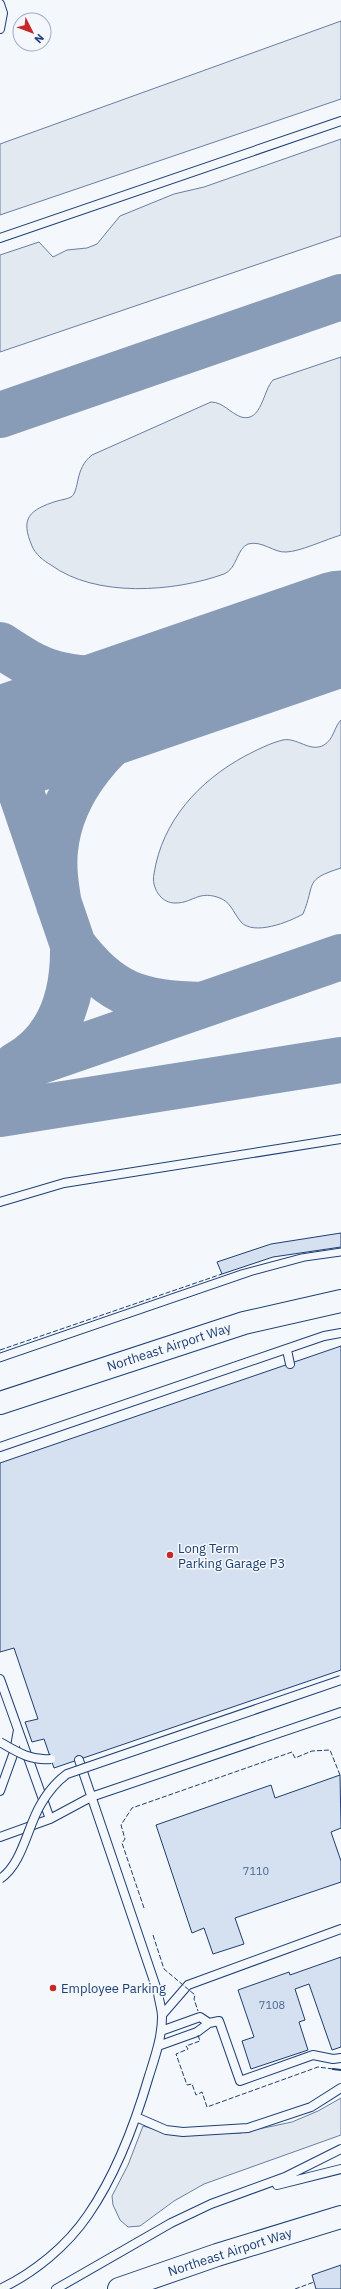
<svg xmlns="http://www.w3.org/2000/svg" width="341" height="2289" viewBox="0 0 341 2289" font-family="'IBM Plex Sans',sans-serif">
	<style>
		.green { fill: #e3e9f0; stroke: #687fa3 }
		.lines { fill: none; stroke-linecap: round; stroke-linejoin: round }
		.taxiway { stroke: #889bb7; stroke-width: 46 }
		.runway { stroke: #889bb7; stroke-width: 115 }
		.building { fill: #d5e0f0; stroke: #1d3f73 }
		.service-casing { stroke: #1d3f73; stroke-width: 10 }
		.primary-casing { stroke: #1d3f73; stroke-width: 24 }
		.service { stroke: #f4f7fb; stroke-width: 8 }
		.primary { stroke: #f4f7fb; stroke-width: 22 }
		.tram { stroke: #1d3f73; stroke-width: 1 }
		.service-bridge-casing { stroke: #1d3f73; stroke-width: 10; stroke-linecap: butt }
		.service-bridge { stroke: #f4f7fb; stroke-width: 8 }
		.fence { stroke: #1d3f73; stroke-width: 1; stroke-dasharray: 5 2; stroke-linecap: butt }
		.wall { stroke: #1d3f73; stroke-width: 2 }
		.poi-dot { fill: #c62828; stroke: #f4f7fb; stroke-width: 1.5 }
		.labels { text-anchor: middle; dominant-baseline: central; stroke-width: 3; stroke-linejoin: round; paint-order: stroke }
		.number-label { font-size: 11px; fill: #4b6792 }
		.street-label { font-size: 13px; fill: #1d3f73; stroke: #f4f7fb }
		.poi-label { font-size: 13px; fill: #1d3f73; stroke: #f4f7fb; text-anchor: start }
	</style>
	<rect width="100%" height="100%" fill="#f4f7fb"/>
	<!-- green -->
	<path class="green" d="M 341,21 L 341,99 L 0,215 L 0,144 Z
		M 341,139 L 341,236 L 0,352 L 0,255 L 39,242 L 53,257 L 67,250 L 87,248 L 97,244 L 120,216 L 174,194 L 204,187 Z
		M 341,357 L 341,535 C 327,539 299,552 286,552 C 274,553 262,540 248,544 C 237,548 237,569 224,574 C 174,592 96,598 51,565 C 44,561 35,554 32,546 C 20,518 29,510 57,501 C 61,500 67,499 71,497 C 80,491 74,469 92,455 L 211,402 C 223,402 230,413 241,417 C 262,423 263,390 273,380 Z
		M 341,720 L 341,868 C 303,880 316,883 303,914 C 289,922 254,936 241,922 C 232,911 231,901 217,897 C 198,891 192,903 176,903 C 161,904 151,887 154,874 C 162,821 199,781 245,756 C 257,750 270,743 283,740 C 297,737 310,753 324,745 C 334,739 334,727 341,720 Z
		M 341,2098 L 341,2135 L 204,2184 L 174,2201 L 140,2226 L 128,2227 L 120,2220 L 113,2205 L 112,2196 L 128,2165 L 143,2126 L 170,2134 L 240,2133 L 292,2122 L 318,2111 Z"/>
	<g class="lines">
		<!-- taxiway -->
		<path class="taxiway" d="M 0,415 L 341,297
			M 0,645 C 18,657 36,669 57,674 C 113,687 174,674 230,666 C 206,679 180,691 158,706 C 108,739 61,788 55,850 C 53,869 56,887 59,905
			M 0,731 L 73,945 C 111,996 141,1003 202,1005
			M 16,1065 C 61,1041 74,993 73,945
			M 0,1075 L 341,957
			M 0,1114 L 341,1060"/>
		<!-- runway -->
		<path class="runway" d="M 0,745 L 341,628"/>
	</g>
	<!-- building -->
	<path class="building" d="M 341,1233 L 341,1247 L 273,1257 L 222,1274 L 217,1262 L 271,1244 Z
		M 341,1346 L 341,1670 L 54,1768 L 44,1739 L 32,1742 L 25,1722 L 38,1719 L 14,1648 L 0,1652 L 0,1463 Z
		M 340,1775 L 341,1828 L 331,1832 L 341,1861 L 341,1882 L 235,1918 L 244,1944 L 213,1954 L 204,1928 L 192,1933 L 156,1825 L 271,1785 L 275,1798 Z
		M 341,1957 L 341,2047 L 332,2050 L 309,1984 L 295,1989 L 305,2020 L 299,2022 L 308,2050 L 251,2069 L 242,2041 L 254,2037 L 238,1990 L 289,1972 L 290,1975 Z
		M 341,2265 L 341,2289 L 316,2289 L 312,2275 Z"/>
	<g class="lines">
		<!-- service casing -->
		<g class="service-casing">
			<path id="service" d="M 0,4 L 3,13 L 0,29
				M 0,238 L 341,121
				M 0,1202 L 64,1183 L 341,1139
				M 287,1350 L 290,1364
				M 0,1447 L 324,1336 L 341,1333
				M 0,1679 L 50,1819
				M 0,1791 L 14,1752 L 18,1730
				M 0,1837 L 50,1819 L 91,1797 L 341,1712
				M 162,2015 L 188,1985 L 341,1929
				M 209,2023 L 219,2021 L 240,2081 L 313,2055 L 333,2059 L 341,2058
				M 158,2046 L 197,2032 L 209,2023 L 200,2017 L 161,2031
				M 136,2117 L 166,2130 L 183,2132 L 248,2128 L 311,2107 L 341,2088
				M 277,2185 L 341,2169
				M 0,2289 C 34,2273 67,2246 88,2215 C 117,2173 135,2124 149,2076 C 155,2057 162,2037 162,2017 C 162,2009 159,2001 158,1993 L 79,1760
				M 56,2289 L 171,2223 L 211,2204 L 285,2177 L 341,2149"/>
		</g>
		<!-- primary casing -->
		<g class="primary-casing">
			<path id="primary" d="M 0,1403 L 244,1323 L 341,1301
				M 119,2289 L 217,2255 L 341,2217"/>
		</g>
		<!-- service -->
		<use href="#service" class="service"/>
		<!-- primary -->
		<use href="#primary" class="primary"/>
		<!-- tram -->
		<path class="tram" d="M 0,1353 L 241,1270 L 301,1254 L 341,1248
			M 0,1362 L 253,1275 L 305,1261 L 341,1256"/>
		<!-- service-bridge casing -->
		<g class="service-bridge-casing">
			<path id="service-bridge" d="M 0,1742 C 17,1752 31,1761 51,1759
				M 0,1879 C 23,1863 27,1827 41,1804 C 48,1792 56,1782 67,1774 L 341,1680"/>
		</g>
		<!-- service-bridge -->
		<use href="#service-bridge" class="service-bridge"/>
		<!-- fence -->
		<path class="fence" d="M 0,1350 L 222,1274
			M 144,1908 L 122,1843 L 125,1839 L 121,1825 L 132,1808 L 292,1752 L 295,1758 L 312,1751 L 330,1750 L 340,1775
			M 153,1935 L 164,1969 L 195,1995 L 194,1999 L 198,2011
			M 198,2035 L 200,2041 L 186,2046 L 188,2049 L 176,2054 L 187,2085 L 192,2084 L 196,2095 L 202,2092 L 207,2107 L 318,2067 L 333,2069
			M 295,2289 L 314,2282"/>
		<!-- wall -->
		<path class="wall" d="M 333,2069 L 341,2070"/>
	</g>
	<!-- markers -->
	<g class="poi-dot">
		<circle cx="170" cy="1555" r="4"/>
		<circle cx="53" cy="1988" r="4"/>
	</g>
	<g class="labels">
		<!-- number labels -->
		<g class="number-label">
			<text x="256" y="1871">7110</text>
			<text x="272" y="2005">7108</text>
		</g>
		<!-- street labels -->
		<g class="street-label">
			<text transform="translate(169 1347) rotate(-18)">Northeast Airport Way</text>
			<text transform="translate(230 2252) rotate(-18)">Northeast Airport Way</text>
		</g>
		<!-- poi labels -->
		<g class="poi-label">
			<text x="178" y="1548">Long Term<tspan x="178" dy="15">Parking Garage P3</tspan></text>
			<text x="61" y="1988">Employee Parking</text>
		</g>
	</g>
	<!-- north arrow -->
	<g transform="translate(32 32) rotate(132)"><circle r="19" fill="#f4f7fb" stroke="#9eadc5"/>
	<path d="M0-3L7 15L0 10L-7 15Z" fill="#c62828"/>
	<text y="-6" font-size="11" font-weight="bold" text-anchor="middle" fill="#1d3f73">N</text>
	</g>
</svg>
